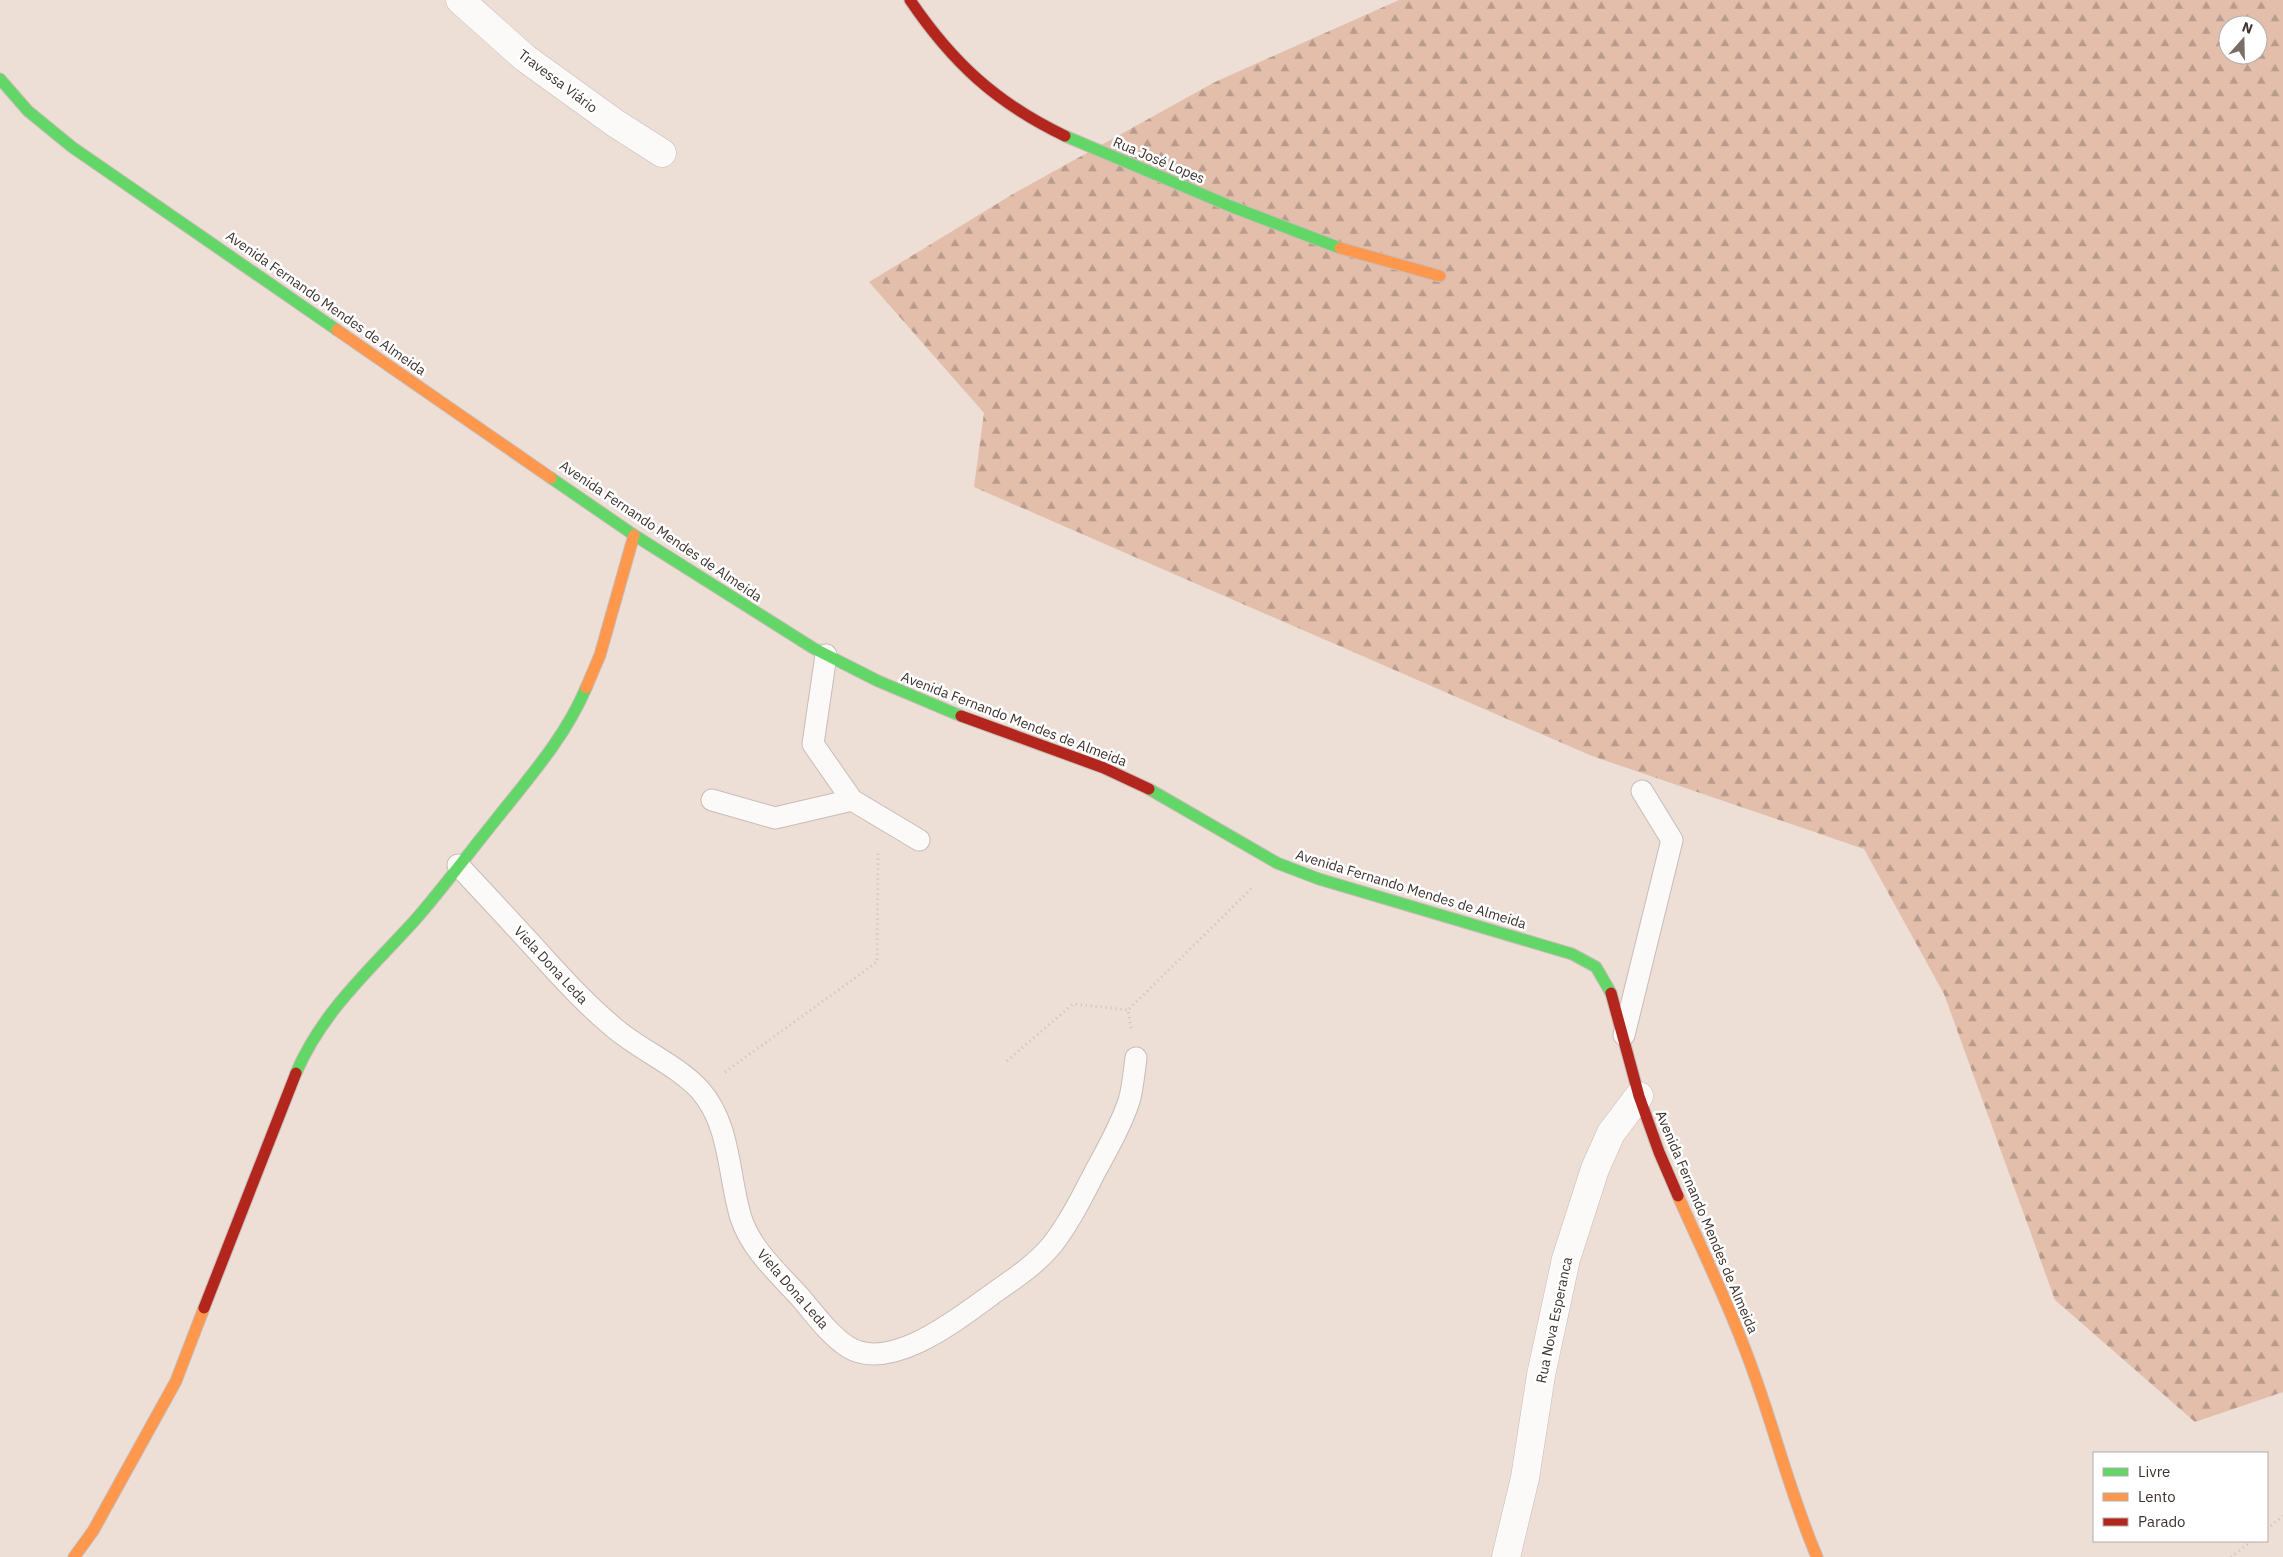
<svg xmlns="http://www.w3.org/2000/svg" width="2283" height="1557" viewBox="0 0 2283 1557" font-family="'IBM Plex Sans',sans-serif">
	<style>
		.forest { fill: url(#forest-firs); fill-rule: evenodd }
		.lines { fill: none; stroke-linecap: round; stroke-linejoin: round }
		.lane-casing { stroke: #c8bcb6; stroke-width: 23 }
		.street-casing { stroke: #c8bcb6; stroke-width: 29 }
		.fast-casing { stroke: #c8bcb6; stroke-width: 13 }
		.slow-casing { stroke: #c8bcb6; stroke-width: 13 }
		.jam-casing { stroke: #c8bcb6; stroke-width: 13 }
		.path { stroke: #c8c2bf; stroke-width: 3; stroke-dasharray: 1 4; stroke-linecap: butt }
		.lane { stroke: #fcfaf9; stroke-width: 21 }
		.street { stroke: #fcfaf9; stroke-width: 28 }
		.fast { stroke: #63d668; stroke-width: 11 }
		.slow { stroke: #ff974d; stroke-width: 11 }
		.jam { stroke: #b3261e; stroke-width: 11 }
		.labels { text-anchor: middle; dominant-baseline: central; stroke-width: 5; stroke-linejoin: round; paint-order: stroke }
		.street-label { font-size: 14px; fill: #3d322d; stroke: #fff }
	</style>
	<defs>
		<pattern id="forest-firs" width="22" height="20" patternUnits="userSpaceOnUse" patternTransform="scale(1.25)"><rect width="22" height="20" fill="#e3beab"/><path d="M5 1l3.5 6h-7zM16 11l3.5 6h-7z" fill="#b99b8c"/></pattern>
	</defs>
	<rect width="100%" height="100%" fill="#edded6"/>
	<!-- forest -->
	<path class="forest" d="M 1399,0 L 2283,0 L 2283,1392 L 2195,1422 L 2055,1300 L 1944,994 L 1864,849 L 1592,756 L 974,487 L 984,413 L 869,282 L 1013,194 L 1215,82 ZM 2228,25 L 2258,25 L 2258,55 L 2228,55 Z"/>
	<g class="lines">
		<!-- lane casing -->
		<g class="lane-casing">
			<path id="lane" d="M 826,655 L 813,744 L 852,800 L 919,840
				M 712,800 L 775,818 L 852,800
				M 458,865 C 486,895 515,926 543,957 C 565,981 587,1005 612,1026 C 639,1050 676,1064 700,1090 C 731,1125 728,1176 741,1218 C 751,1249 778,1273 799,1296 C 814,1313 829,1335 848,1347 C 892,1374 963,1315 998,1290 C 1017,1277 1037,1263 1052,1245 C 1070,1222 1083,1195 1096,1170 C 1108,1148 1121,1125 1129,1101 C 1133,1087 1134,1072 1136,1058
				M 1624,1035 L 1672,840 L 1642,791"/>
		</g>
		<!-- street casing -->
		<g class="street-casing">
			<path id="street" d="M 460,0 L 525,58 L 615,123 L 662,153
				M 1506,1557 L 1525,1478 L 1541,1375 L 1566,1259 L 1595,1169 L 1611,1133 L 1639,1096"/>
		</g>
		<!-- fast casing -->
		<g class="fast-casing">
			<path id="fast" d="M 0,79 L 28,111 L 72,147 L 337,330
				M 1065,136 L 1230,206 L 1340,248
				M 551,478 L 634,535 L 813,648 L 878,681 L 961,716
				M 1149,789 L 1277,863 L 1319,879 L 1572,954 L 1596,967 L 1611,993
				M 296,1073 C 323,1010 371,969 416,919 C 443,888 468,854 494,822 C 527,780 565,738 586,688"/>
		</g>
		<!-- slow casing -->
		<g class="slow-casing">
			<path id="slow" d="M 1340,248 L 1440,276
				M 337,330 L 551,478
				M 586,688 L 600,655 L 634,535
				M 1678,1196 C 1706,1258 1736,1320 1758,1385 C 1778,1442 1793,1501 1817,1557
				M 74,1557 L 93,1531 L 176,1381 L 204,1308"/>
		</g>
		<!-- jam casing -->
		<g class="jam-casing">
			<path id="jam" d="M 910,0 C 952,62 996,103 1065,136
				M 961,716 L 1104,768 L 1149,789
				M 1611,993 L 1639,1096 L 1659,1152 L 1678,1196
				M 204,1308 L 296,1073"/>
		</g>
		<!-- path -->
		<path class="path" d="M 1131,1028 L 1128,1010 L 1252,888
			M 1007,1061 L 1073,1004 L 1128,1010
			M 725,1072 L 877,962 L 878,851
			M 2267,1529 L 2283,1516
			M 2231,1557 L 2252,1541"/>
		<!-- lane -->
		<use href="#lane" class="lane"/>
		<!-- street -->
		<use href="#street" class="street"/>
		<!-- fast -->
		<use href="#fast" class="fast"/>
		<!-- slow -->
		<use href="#slow" class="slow"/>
		<!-- jam -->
		<use href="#jam" class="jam"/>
	</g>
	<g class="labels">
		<!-- street labels -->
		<g class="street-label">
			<text transform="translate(558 81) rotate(37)">Travessa Viário</text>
			<text transform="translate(1159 160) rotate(23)">Rua José Lopes</text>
			<text transform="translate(326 303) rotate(35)">Avenida Fernando Mendes de Almeida</text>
			<text transform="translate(661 531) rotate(34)">Avenida Fernando Mendes de Almeida</text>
			<text transform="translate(1014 719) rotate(21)">Avenida Fernando Mendes de Almeida</text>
			<text transform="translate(1411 889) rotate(17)">Avenida Fernando Mendes de Almeida</text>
			<text transform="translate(551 965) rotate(47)">Viela Dona Leda</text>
			<text transform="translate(1707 1222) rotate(67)">Avenida Fernando Mendes de Almeida</text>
			<text transform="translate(793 1289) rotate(49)">Viela Dona Leda</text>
			<text transform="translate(1554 1320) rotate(-78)">Rua Nova Esperanca</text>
		</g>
	</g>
	<!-- legend -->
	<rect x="2093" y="1452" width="175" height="90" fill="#ffffff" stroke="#b1adab"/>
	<rect x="2103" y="1468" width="25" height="8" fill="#63d668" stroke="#b1adab"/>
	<text x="2138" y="1477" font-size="15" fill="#3d322d">Livre</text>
	<rect x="2103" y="1493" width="25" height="8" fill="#ff974d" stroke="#b1adab"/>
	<text x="2138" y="1502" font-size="15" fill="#3d322d">Lento</text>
	<rect x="2103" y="1518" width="25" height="8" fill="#b3261e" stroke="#b1adab"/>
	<text x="2138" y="1527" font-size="15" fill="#3d322d">Parado</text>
	<!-- north arrow -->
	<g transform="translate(2243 40) rotate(20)"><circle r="24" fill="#ffffff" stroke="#b1adab"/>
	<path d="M0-4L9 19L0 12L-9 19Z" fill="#7b6e68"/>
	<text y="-8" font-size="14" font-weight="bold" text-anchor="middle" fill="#3d322d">N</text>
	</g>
</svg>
